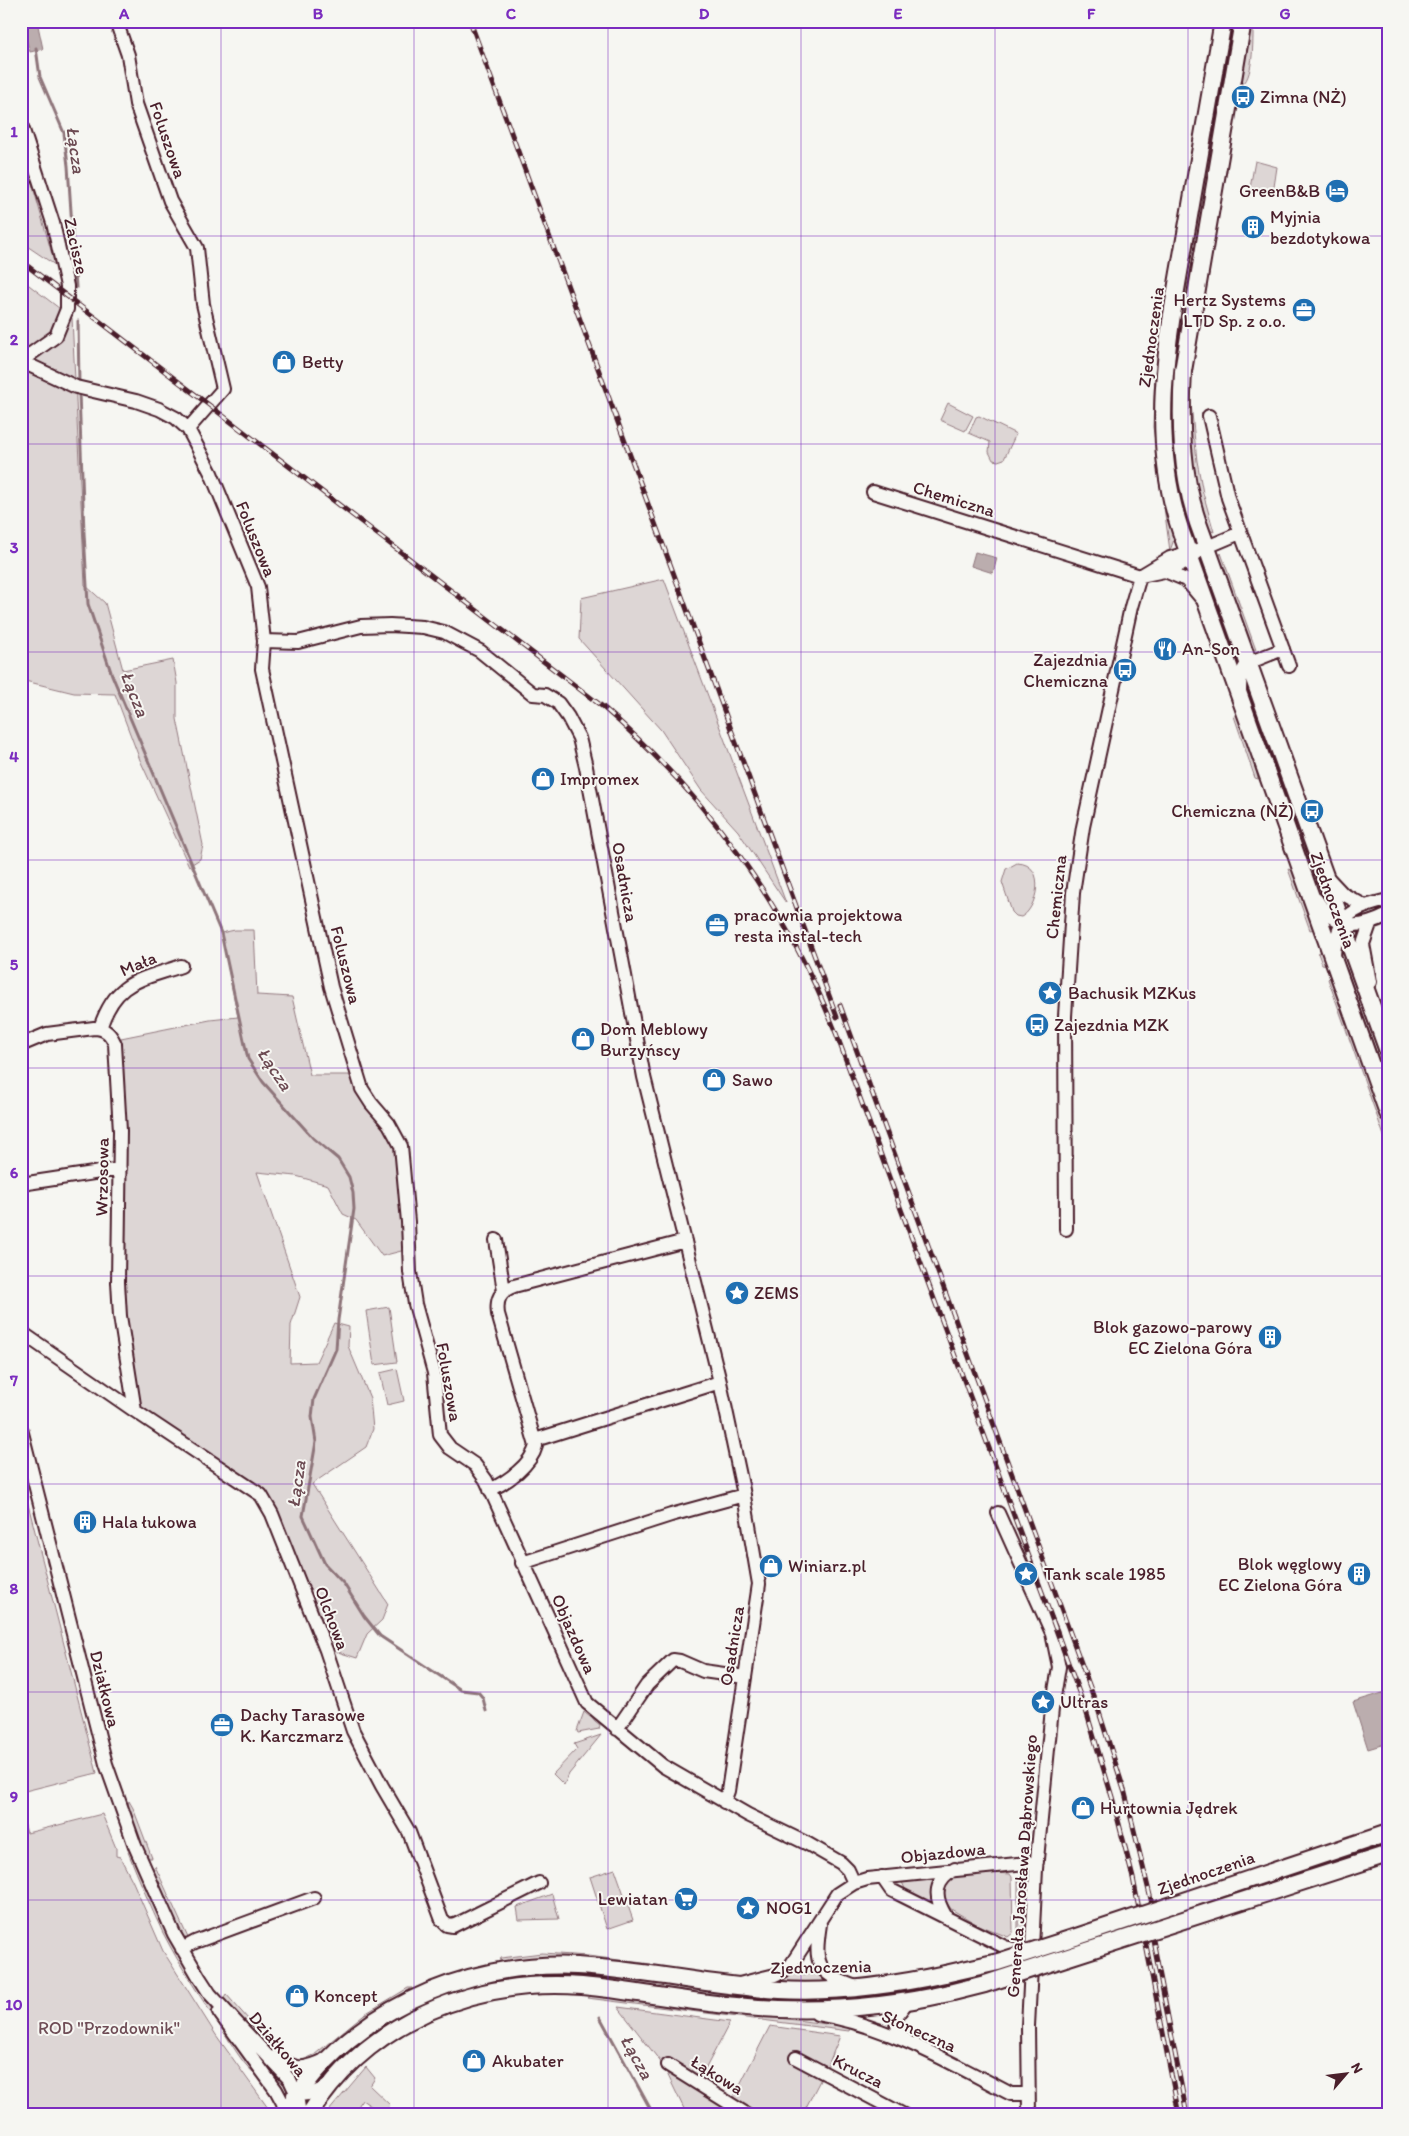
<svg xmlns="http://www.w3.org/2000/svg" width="1409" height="2136" viewBox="0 0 1409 2136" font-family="Itim,sans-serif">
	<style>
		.green { fill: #ddd6d5; stroke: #947a80 }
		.water { fill: #bbadae; stroke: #8e747a }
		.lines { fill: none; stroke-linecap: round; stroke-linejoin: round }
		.stream { stroke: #8e747a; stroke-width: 3 }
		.minor-casing { stroke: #4a1f2b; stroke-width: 16 }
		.major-casing { stroke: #4a1f2b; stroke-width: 20 }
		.minor { stroke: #f6f6f2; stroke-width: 12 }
		.major { stroke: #f6f6f2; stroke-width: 16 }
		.rail-casing { stroke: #4a1f2b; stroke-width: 5 }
		.rail { stroke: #f6f6f2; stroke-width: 3; stroke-dasharray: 9; stroke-linecap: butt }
		.major-bridge-casing { stroke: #4a1f2b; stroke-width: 20; stroke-linecap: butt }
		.major-bridge { stroke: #f6f6f2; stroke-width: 16 }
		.grid { fill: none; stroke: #7b2cbf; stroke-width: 1; stroke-opacity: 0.55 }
		.labels { text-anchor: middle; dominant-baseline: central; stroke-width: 4; stroke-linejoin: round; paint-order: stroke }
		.poi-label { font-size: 18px; fill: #4a1f2b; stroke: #f6f6f2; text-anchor: start }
		.street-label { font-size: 18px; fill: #4a1f2b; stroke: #f6f6f2 }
		.park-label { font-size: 18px; fill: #6f4d56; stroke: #f6f6f2 }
		.water-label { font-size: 19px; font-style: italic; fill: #6c4a52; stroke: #f6f6f2 }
		.neatline { fill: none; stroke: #7b2cbf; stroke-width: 2 }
		.grid-label { font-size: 16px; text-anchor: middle; font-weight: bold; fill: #7b2cbf }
	</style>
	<rect width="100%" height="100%" fill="#f6f6f2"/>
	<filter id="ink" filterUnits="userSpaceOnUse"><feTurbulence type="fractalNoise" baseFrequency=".02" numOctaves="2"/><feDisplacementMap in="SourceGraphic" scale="10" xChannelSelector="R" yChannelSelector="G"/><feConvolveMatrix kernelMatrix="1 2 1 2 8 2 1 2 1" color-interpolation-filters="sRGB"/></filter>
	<g filter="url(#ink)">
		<!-- green -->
		<path class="green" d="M 1228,21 L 1233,21 L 1224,97 L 1210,170 L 1209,163 L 1219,105 Z
			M 1249,21 L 1253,21 C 1253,36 1254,75 1243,84 L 1241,66 Z
			M 21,144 L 55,265 L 21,242 Z
			M 1255,161 L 1277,167 L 1274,187 L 1269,193 L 1250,188 Z
			M 1203,207 L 1176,396 L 1175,466 L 1177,484 L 1190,536 L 1185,532 L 1167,426 L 1177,322 L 1189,278 Z
			M 21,279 L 72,318 L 85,585 L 105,603 L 123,670 L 173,660 L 177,683 L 177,719 L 203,845 L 200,859 L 189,866 L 140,760 L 115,694 L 74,693 L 21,680 Z
			M 1169,289 L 1165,325 L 1175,536 L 1170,551 L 1153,427 L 1155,371 Z
			M 1189,395 L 1191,404 L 1197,461 L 1203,493 L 1214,532 L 1209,530 L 1194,490 L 1188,403 Z
			M 948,403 L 973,416 L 965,431 L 940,420 Z
			M 979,416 L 1016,434 L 1004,459 L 998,461 L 993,460 L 989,452 L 990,442 L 969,433 L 976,417 Z
			M 1221,553 L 1256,650 L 1250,647 L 1218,560 Z
			M 664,579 L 786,903 L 738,831 L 701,790 L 661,730 L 579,639 L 581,598 Z
			M 1258,706 L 1328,907 L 1322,901 L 1253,707 Z
			M 1238,711 L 1251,747 L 1258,779 L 1255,778 L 1234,716 Z
			M 1017,863 C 1049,864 1036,911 1021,917 L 1016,916 L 1012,912 L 1002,882 L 1006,869 Z
			M 1288,869 L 1294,871 L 1329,965 L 1322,964 L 1318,953 L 1322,951 L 1314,929 L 1310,930 Z
			M 235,930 L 254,930 L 257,995 L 292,997 L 310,1075 L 349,1075 L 366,1102 L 394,1138 L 405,1250 L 382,1256 L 356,1220 L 343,1214 L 328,1185 L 296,1176 L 257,1172 L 300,1297 L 291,1325 L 290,1363 L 316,1362 L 334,1323 L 349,1327 L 348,1346 L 370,1398 L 373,1429 L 366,1447 L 312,1484 L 388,1604 L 382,1620 L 367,1634 L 357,1658 L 328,1649 L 281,1535 L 252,1492 L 121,1408 L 132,1386 L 122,1290 L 126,1146 L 121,1038 L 210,1020 L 238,1017 L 221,933 Z
			M 1350,969 L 1388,1069 L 1388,1084 L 1347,970 Z
			M 1332,975 L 1388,1130 L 1388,1147 L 1328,979 Z
			M 389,1307 L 397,1362 L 374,1365 L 366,1311 Z
			M 397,1369 L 404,1401 L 387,1405 L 380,1373 Z
			M 21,1477 L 97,1773 L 21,1792 Z
			M 584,1712 L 600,1725 L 599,1729 L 578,1733 L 577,1731 Z
			M 601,1735 L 569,1774 L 564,1785 L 553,1774 L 577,1749 L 574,1744 Z
			M 129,1801 L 133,1808 L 152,1858 L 146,1858 L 127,1808 Z
			M 21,1812 L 27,1833 L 102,1814 L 116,1848 L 116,1856 L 120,1857 L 133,1882 L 163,1951 L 216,2035 L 268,2108 L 265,2115 L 21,2115 Z
			M 130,1851 L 198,1987 L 258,2075 C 247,2071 232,2045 225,2034 C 203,2001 181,1968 163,1933 C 150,1906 139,1879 128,1852 Z
			M 155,1866 L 189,1940 L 183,1938 L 152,1870 Z
			M 615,1869 L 633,1920 L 607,1929 L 590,1877 Z
			M 996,1873 L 1010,1874 L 1012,1877 L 1013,1933 L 1008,1937 L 978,1925 L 951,1909 L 944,1898 L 945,1885 L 950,1878 L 958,1875 Z
			M 937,1877 L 933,1906 L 907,1893 L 901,1880 Z
			M 1018,1880 L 1027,1893 L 1026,1924 L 1025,1928 L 1018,1934 Z
			M 552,1894 L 559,1919 L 519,1920 L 517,1907 Z
			M 542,1953 L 588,1956 L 651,1964 L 650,1967 L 498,1966 L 501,1958 Z
			M 586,1972 L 907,1988 L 889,1997 L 810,2005 L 502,1984 L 500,1977 L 527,1973 Z
			M 790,1974 L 819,1974 L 825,1983 L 782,1983 Z
			M 490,1979 L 491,1985 L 468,1991 L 316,2084 C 346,2047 388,2017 431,1998 C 450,1990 470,1985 490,1979 Z
			M 408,1988 L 412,1988 L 366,2017 L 315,2058 L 308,2061 L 296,2063 L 314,2055 L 363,2015 Z
			M 226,1994 L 270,2044 L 285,2053 L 286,2059 L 259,2039 L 223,1999 Z
			M 593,1994 L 850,2027 L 849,2031 L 587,1998 Z
			M 618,2007 L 730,2022 L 698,2083 L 731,2102 L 770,2026 L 840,2036 L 828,2065 L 802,2115 L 687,2115 L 663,2065 Z
			M 366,2067 L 375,2078 L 370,2086 L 390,2105 L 383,2114 L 362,2100 L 353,2115 L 332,2115 L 328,2112 Z"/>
		<!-- water -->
		<path class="water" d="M 21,21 L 37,21 L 43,49 L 30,52 Z
			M 975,552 L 997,558 L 993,573 L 971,566 Z
			M 1386,1692 L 1388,1697 L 1388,1743 L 1368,1749 L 1353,1702 Z"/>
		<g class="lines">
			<!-- stream -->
			<path class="stream" d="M 36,48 L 40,77 L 64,133 L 68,166 L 76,288
				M 78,321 L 79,386
				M 79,392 L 84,533 L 88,604 L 112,675 L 221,933 L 248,1059 L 263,1082 L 313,1138 L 338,1159 L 349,1177 L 353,1193 L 354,1209 L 338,1320 L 336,1349 L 314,1399 L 312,1417 L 316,1442 L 303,1516 L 325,1564 L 344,1584 L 364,1616 L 380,1636 L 461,1690 L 478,1692 L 483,1698 L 486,1711
				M 600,2017 L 651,2110"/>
			<!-- minor casing -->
			<g class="minor-casing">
				<path id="minor" d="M 116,21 L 128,55 L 136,104 L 170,201 L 197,248 L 203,304 L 223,389 L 188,429
					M 21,124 L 53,223 L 67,286 L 67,309 L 56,336 L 21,361
					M 21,364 L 29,365 L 76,387 L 136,401 L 159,409 L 176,418 L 188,429 L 211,473 L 258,587 L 264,641 L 262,669 L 331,987 L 362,1089 L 371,1103 L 389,1124 L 401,1146 L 408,1222 L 410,1272 L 415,1304 L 434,1373 L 440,1435 L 450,1448 L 475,1465 L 486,1480 L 587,1703 L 663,1766 L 748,1815 L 808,1844 L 841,1863 L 848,1870 L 854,1883
					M 1209,416 L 1228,498 L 1289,666
					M 873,492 L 1140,576 L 1174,569 L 1197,553
					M 1167,572 L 1186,580 L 1201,598
					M 264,641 L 298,642 L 361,626 L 390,625 L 423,627 L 444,632 L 480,651 L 533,694 L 545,695 L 558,703 L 568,717 L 579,738 L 586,767 L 644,1077 L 720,1382 L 743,1490 L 759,1584 L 728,1791 L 724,1802
					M 1240,693 C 1240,682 1240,671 1248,663 L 1283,649
					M 1328,878 L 1343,894 L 1363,905
					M 1316,899 C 1336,930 1356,931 1388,915
					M 1370,924 L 1363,944 L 1370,982
					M 1334,956 C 1336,916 1352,908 1388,900
					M 100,1028 C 116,980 138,981 181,966
					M 23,1044 L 47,1034 L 94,1028 C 106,1028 111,1035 115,1044 L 120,1131 L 118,1282 L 120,1316 L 135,1411
					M 21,1184 L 120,1169
					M 1066,1229 L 1065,1016 L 1073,893 L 1083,827 L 1131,607 L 1140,576 L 1170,558 L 1207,547 L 1240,533
					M 496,1240 L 504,1291
					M 21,1332 L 135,1411 L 261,1495 L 272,1514 L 326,1650 L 353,1731 L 382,1786 L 409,1832 L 442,1920 L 447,1925 L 453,1926 L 539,1883
					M 21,1429 L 106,1764 L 135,1846 L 174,1934 L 199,1977 L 210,1994 L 290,2080 L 297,2095 L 300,2115
					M 535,1440 L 720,1382
					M 490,1490 C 507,1482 531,1465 536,1446 L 498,1314 C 496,1299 500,1291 514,1286 L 685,1241
					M 998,1513 L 1052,1633 L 1059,1667 L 1052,1709 L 1036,1869 L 1028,2026 L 1029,2115
					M 522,1563 L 671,1515 L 744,1495
					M 617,1729 L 647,1685 L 673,1660 L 680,1661 L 703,1671 L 745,1677
					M 882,1877 L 891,1890 L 1005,1947 L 1018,1950 L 1029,1949
					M 945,1915 C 933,1895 935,1881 955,1869
					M 820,1924 C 814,1964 816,1973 856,1987
					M 182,1949 L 195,1942 L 314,1898
					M 739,1984 L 775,1975 L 789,1968 L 837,1894 L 854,1883 L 867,1879 L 1037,1862
					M 907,2002 L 895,2018 L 899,2032 L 907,2041
					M 219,2012 L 276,2090 L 283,2103 L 285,2115
					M 817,2014 C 887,2025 949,2062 1011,2094 L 1028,2094
					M 274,2057 C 296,2069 302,2071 325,2060
					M 796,2058 L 904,2115
					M 668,2065 L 748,2115
					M 293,2095 C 307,2096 318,2093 329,2085
					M 21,2112 L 24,2115"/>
			</g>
			<!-- major casing -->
			<g class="major-casing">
				<path id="major" d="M 1223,21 C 1211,88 1200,156 1188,222 C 1170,325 1146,430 1181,532 L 1388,1113
					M 1243,21 L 1183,371 C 1180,423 1181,473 1198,523 L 1388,1051
					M 285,2115 C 343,2014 463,1960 577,1966 C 645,1970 712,1986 780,1990 C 835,1993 890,1986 945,1974
					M 309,2115 C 368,2021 473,1978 582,1986 C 637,1991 691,2003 747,2007 C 815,2013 883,2008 949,1993"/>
			</g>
			<!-- minor -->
			<use href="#minor" class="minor"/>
			<!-- major -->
			<use href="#major" class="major"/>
			<!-- rail casing -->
			<g class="rail-casing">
				<path id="rail" d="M 470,21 L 837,1017
					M 21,261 L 603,707 C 708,798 784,903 836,1033 L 1087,1714 L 1112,1797 L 1133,1878 L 1179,2115
					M 840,1005 L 1098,1709 L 1125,1793 L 1155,1916
					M 1147,1909 L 1187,2115"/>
			</g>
			<!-- rail -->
			<use href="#rail" class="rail"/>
			<!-- major-bridge casing -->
			<g class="major-bridge-casing">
				<path id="major-bridge" d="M 945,1974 L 998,1962 L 1079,1936 L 1388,1833
					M 949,1993 L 985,1984 L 1388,1854"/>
			</g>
			<!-- major-bridge -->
			<use href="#major-bridge" class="major-bridge"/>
		</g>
	</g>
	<!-- grid -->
	<path class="grid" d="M 221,21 L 221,2115M 414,21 L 414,2115M 608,21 L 608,2115M 801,21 L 801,2115M 995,21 L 995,2115M 1188,21 L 1188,2115M 21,236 L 1388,236M 21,444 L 1388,444M 21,652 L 1388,652M 21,860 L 1388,860M 21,1068 L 1388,1068M 21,1276 L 1388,1276M 21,1484 L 1388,1484M 21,1692 L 1388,1692M 21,1900 L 1388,1900"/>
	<!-- icons -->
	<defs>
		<g id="bus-disc" transform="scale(1.25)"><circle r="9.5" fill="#1f6fb2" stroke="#f6f6f2"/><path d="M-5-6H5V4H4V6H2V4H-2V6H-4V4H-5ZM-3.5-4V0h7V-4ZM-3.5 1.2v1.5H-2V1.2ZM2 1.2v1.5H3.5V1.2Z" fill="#fff"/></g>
		<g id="hotel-disc" transform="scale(1.25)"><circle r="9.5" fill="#1f6fb2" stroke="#f6f6f2"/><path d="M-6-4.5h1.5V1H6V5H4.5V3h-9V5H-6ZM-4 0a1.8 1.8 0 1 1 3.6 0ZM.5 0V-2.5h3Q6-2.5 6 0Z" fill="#fff"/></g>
		<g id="building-disc" transform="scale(1.25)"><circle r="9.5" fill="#1f6fb2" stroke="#f6f6f2"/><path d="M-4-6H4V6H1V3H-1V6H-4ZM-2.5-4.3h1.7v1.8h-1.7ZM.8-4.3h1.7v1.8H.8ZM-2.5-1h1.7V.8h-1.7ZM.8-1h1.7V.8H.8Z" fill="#fff"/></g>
		<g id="office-disc" transform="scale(1.25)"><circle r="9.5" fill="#1f6fb2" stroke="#f6f6f2"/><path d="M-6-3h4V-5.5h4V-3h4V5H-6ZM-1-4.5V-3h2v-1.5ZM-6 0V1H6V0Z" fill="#fff"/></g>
		<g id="shop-disc" transform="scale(1.25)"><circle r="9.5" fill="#1f6fb2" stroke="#f6f6f2"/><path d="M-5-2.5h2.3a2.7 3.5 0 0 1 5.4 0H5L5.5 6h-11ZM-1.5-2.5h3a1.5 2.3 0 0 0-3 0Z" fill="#fff"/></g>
		<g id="restaurant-disc" transform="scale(1.25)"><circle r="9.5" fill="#1f6fb2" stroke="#f6f6f2"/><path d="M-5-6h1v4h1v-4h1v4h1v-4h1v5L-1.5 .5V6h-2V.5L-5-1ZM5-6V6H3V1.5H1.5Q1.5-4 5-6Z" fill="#fff"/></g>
		<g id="sight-disc" transform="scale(1.25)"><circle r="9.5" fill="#1f6fb2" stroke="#f6f6f2"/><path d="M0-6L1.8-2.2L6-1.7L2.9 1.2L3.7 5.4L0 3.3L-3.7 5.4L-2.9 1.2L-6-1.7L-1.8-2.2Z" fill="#fff"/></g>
		<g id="supermarket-disc" transform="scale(1.25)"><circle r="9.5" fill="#1f6fb2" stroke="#f6f6f2"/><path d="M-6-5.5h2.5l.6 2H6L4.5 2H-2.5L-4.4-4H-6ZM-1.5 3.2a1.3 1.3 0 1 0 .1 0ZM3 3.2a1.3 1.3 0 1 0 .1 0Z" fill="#fff"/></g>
	</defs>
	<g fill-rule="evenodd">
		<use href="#bus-disc" x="1243" y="97"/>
		<use href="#hotel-disc" x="1337" y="191"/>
		<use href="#building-disc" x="1253" y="227"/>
		<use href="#office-disc" x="1304" y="310"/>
		<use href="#shop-disc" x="284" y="362"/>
		<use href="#restaurant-disc" x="1165" y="649"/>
		<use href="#bus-disc" x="1125" y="670"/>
		<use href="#shop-disc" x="543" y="779"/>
		<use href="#bus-disc" x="1312" y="811"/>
		<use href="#office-disc" x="717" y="925"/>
		<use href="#sight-disc" x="1050" y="993"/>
		<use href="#bus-disc" x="1037" y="1025"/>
		<use href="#shop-disc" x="583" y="1039"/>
		<use href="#shop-disc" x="714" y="1080"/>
		<use href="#sight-disc" x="737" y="1293"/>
		<use href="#building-disc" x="1270" y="1337"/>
		<use href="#building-disc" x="85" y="1522"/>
		<use href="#shop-disc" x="771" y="1566"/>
		<use href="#sight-disc" x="1026" y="1574"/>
		<use href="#building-disc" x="1359" y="1574"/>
		<use href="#sight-disc" x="1043" y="1702"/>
		<use href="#office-disc" x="222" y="1725"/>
		<use href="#shop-disc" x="1083" y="1808"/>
		<use href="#supermarket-disc" x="686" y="1899"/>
		<use href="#sight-disc" x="748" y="1908"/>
		<use href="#shop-disc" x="297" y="1996"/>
		<use href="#shop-disc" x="474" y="2061"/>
	</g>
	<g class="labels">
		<!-- poi labels -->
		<g class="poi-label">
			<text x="1260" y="97">Zimna (NŻ)</text>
			<text x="1320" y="191" text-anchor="end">GreenB&amp;B</text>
			<text x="1270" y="217">Myjnia<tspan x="1270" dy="21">bezdotykowa</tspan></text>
			<text x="1286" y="300" text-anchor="end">Hertz Systems<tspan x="1286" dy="21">LTD Sp. z o.o.</tspan></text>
			<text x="302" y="362">Betty</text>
			<text x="1182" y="649">An-Son</text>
			<text x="1108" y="660" text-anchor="end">Zajezdnia<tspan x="1108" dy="21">Chemiczna</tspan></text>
			<text x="560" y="779">Impromex</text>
			<text x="1294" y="811" text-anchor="end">Chemiczna (NŻ)</text>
			<text x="734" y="915">pracownia projektowa<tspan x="734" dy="21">resta instal-tech</tspan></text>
			<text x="1068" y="993">Bachusik MZKus</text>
			<text x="1054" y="1025">Zajezdnia MZK</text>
			<text x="600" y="1029">Dom Meblowy<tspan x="600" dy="21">Burzyńscy</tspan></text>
			<text x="732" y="1080">Sawo</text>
			<text x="754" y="1293">ZEMS</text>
			<text x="1252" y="1327" text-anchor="end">Blok gazowo-parowy<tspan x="1252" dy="21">EC Zielona Góra</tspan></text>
			<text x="102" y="1522">Hala łukowa</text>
			<text x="1342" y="1564" text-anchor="end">Blok węglowy<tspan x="1342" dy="21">EC Zielona Góra</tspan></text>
			<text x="788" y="1566">Winiarz.pl</text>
			<text x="1044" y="1574">Tank scale 1985</text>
			<text x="1060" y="1702">Ultras</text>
			<text x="240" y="1715">Dachy Tarasowe<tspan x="240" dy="21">K. Karczmarz</tspan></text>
			<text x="1100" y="1808">Hurtownia Jędrek</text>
			<text x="668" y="1899" text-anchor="end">Lewiatan</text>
			<text x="766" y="1908">NOG1</text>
			<text x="314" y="1996">Koncept</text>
			<text x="492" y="2061">Akubater</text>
		</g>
		<!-- street labels -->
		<g class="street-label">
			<text transform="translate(168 140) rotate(71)">Foluszowa</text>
			<text transform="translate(76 246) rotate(77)">Zacisze</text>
			<text transform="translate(1151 337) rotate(-82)">Zjednoczenia</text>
			<text transform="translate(954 499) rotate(17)">Chemiczna</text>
			<text transform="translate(256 539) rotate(68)">Foluszowa</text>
			<text transform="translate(625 882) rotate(80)">Osadnicza</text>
			<text transform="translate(1056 897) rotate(-84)">Chemiczna</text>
			<text transform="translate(1333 900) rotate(70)">Zjednoczenia</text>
			<text transform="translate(138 964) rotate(-23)">Mała</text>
			<text transform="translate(346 965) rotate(76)">Foluszowa</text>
			<text transform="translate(102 1177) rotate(-89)">Wrzosowa</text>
			<text transform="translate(449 1382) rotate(80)">Foluszowa</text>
			<text transform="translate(332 1618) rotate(69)">Olchowa</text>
			<text transform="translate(574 1634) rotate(66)">Objazdowa</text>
			<text transform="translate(732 1646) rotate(-81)">Osadnicza</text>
			<text transform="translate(105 1689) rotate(76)">Działkowa</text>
			<text transform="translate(943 1853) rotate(-6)">Objazdowa</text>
			<text transform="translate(1022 1866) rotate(-86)">Generała Jarosława Dąbrowskiego</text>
			<text transform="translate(1206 1873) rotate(-19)">Zjednoczenia</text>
			<text transform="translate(821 1967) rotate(-1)">Zjednoczenia</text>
			<text transform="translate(919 2031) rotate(24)">Słoneczna</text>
			<text transform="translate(278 2044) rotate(50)">Działkowa</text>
			<text transform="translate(858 2071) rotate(27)">Krucza</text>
			<text transform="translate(717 2075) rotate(32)">Łąkowa</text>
		</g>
		<!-- park labels -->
		<g class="park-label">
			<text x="109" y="2028">ROD "Przodownik"</text>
		</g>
		<!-- water labels -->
		<g class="water-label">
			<text transform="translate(76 150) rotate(82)">Łącza</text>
			<text transform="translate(135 694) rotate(68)">Łącza</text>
			<text transform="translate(275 1069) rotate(56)">Łącza</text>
			<text transform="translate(296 1484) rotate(-82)">Łącza</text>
			<text transform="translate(637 2057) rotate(61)">Łącza</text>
		</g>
	</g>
	<!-- margin -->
	<rect width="1409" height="2136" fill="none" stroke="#f6f6f2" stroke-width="55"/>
	<!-- north arrow -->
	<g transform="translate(1346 2074) rotate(62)" stroke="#f6f6f2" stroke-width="4" paint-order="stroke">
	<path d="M0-4L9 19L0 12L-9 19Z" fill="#4a1f2b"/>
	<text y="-8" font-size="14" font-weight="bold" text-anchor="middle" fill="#4a1f2b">N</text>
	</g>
	<rect x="28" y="28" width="1354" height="2080" class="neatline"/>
	<g class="grid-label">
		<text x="124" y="19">A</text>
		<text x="318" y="19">B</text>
		<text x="511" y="19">C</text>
		<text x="704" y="19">D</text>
		<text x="898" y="19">E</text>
		<text x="1091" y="19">F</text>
		<text x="1285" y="19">G</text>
		<text x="14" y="137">1</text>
		<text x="14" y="345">2</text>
		<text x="14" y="553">3</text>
		<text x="14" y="762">4</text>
		<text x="14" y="970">5</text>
		<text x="14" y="1178">6</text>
		<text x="14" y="1386">7</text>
		<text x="14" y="1594">8</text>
		<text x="14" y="1802">9</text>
		<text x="14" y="2010">10</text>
	</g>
</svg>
